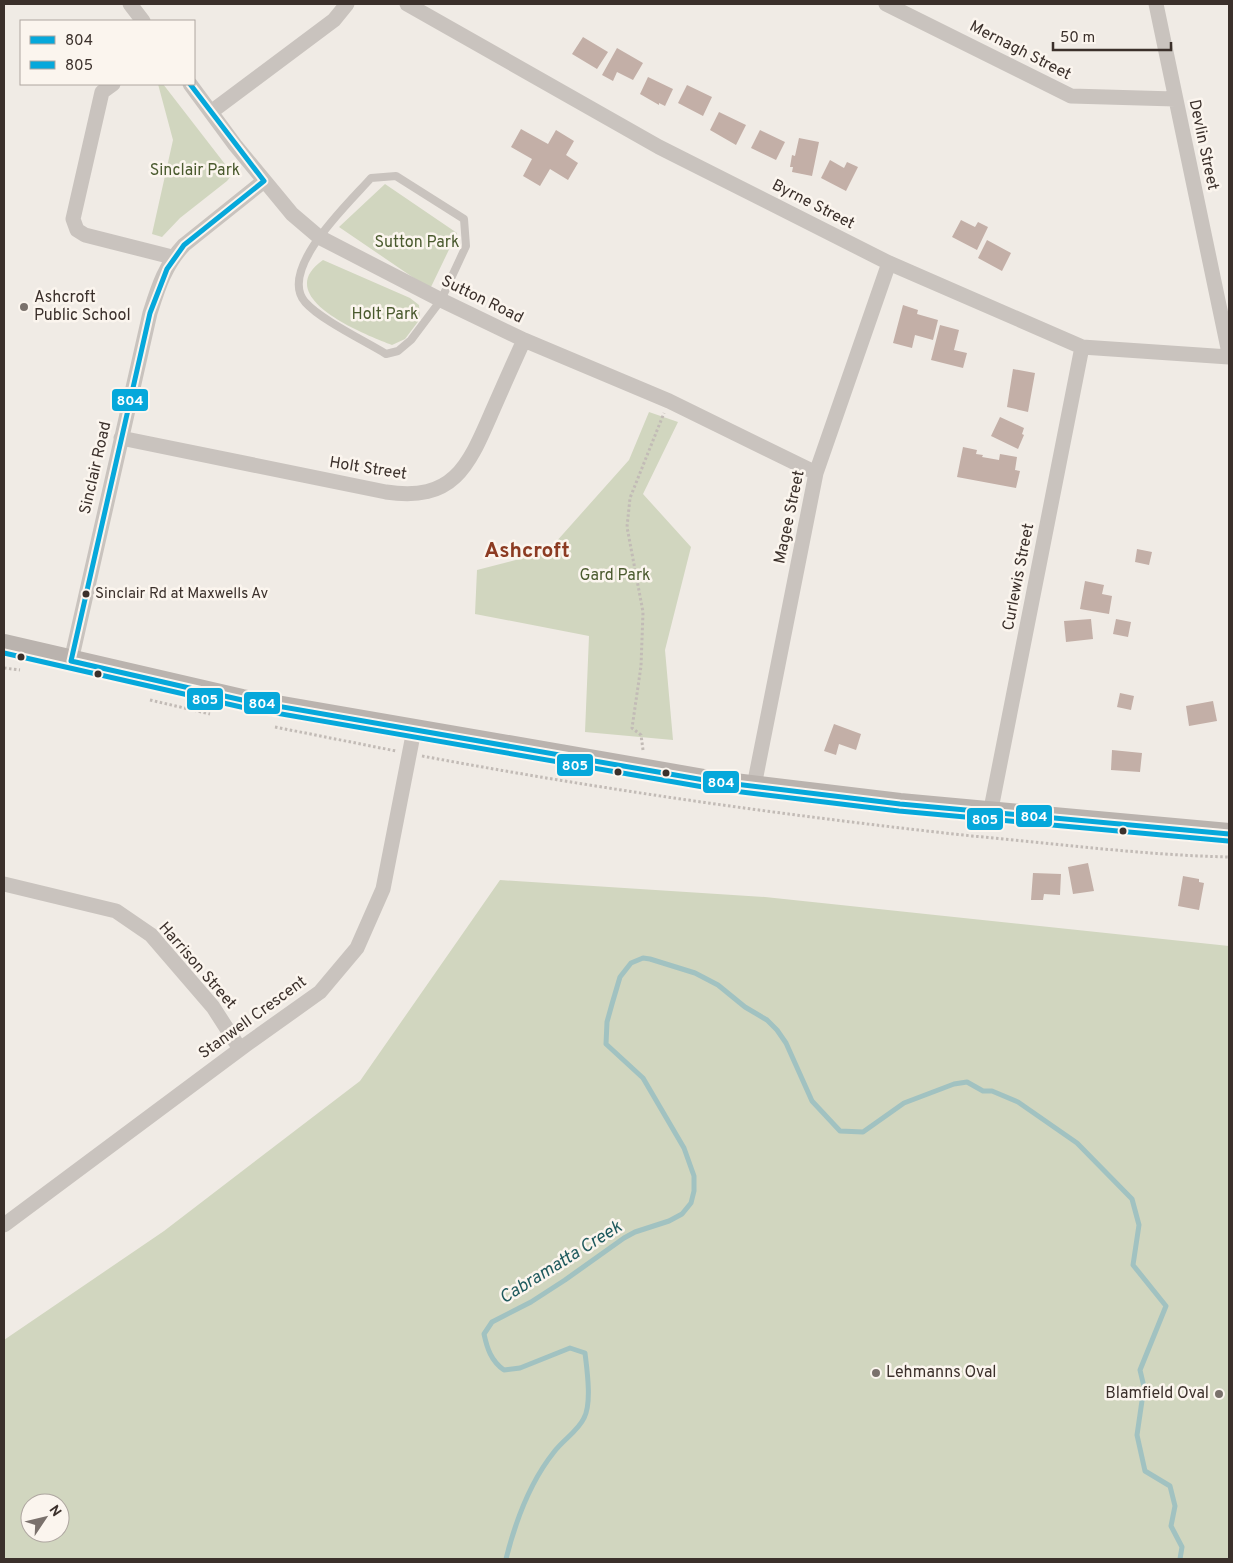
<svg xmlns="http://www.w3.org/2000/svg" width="1233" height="1563" viewBox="0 0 1233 1563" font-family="Overpass,sans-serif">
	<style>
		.green { fill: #d1d6bf; fill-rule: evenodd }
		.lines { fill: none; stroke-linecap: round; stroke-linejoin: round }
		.stream { stroke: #a1c2c1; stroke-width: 5 }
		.building { fill: #c3afa7 }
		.path { stroke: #c2bbb6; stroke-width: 3; stroke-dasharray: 2.5 2.5; stroke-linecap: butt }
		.lane { stroke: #c9c3be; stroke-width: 8 }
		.street { stroke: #c9c3be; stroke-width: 15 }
		.secondary { stroke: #bab3ae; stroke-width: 22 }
		.bus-1-casing { stroke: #fbf5ee; stroke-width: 9 }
		.bus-2-casing { stroke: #fbf5ee; stroke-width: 9 }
		.bus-1 { stroke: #06a8db; stroke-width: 5 }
		.bus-2 { stroke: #06a8db; stroke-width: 5 }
		.poi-dot { fill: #7a716c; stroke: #fbf5ee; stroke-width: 2 }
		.bus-dot { fill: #3b302b; stroke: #fbf5ee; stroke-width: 2 }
		.labels { text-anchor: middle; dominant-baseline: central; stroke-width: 5; stroke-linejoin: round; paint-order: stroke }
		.bus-label { font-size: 15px; fill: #3b302b; stroke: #fbf5ee; text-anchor: start }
		.street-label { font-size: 16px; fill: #3b302b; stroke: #fbf5ee }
		.park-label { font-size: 16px; fill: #4a5a2e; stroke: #fbf5ee }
		.poi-label { font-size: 16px; fill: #3b302b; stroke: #fbf5ee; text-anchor: start }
		.water-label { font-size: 18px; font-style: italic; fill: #1f5a5e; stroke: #fbf5ee }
		.district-label { font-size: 21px; font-weight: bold; fill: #8c3b22; stroke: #fbf5ee }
		.line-badge { stroke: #fbf5ee; stroke-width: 2 }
		.badge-label { font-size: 14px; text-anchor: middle; font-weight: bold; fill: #fff }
	</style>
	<rect width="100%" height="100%" fill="#f0ebe5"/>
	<!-- green -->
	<path class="green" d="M 158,84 L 163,84 L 228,168 L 231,176 L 227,181 L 180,218 L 162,237 L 152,234 L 173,140 Z
		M 385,184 L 457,233 L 430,289 L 339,227 Z
		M 323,260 L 410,298 L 419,305 L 420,319 L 405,339 L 392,345 C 363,334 270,297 323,260 Z
		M 649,412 L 678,422 L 643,494 L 691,547 L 665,650 L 673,740 L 585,732 L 589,636 L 475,614 L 477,570 L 547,552 L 629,460 Z
		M 500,880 L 765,897 L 1229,946 L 1229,1559 L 4,1559 L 4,1340 L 164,1231 L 360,1081 ZM 30,1503 L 60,1503 L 60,1533 L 30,1533 Z"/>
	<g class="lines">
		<!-- stream -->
		<path class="stream" d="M 506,1559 C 515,1523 530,1482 554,1452 C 563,1440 578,1431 584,1418 C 592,1403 587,1370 585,1353 L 570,1348 L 520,1368 L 504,1370 C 491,1361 487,1348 484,1334 L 492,1322 L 531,1302 L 565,1280 L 624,1238 L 635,1232 L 669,1221 L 682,1214 L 691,1203 L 694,1191 L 694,1176 L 684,1148 L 643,1078 L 606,1044 L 607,1022 L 612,1004 L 620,977 L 631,963 L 643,958 L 650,959 L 695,973 L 718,985 L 745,1007 L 767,1020 L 777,1030 L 786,1043 L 812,1101 L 840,1131 L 863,1132 L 904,1103 L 954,1084 L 967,1082 L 983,1091 L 992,1091 L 1018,1102 L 1077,1143 L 1132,1199 L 1139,1225 L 1133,1265 L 1166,1306 L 1140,1370 L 1144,1387 L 1137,1435 L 1145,1471 L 1170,1486 L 1175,1506 L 1171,1526 L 1182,1547 L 1180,1559"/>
	</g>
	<!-- building -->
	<path class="building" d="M 583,37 L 608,52 L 597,69 L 572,54 Z
		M 617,48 L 643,63 L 633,80 L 617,72 L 613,81 L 602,75 Z
		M 648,77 L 673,89 L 665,106 L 659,103 L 659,105 L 640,94 Z
		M 687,85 L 712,97 L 703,116 L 678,103 Z
		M 719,112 L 746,125 L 736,145 L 710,130 Z
		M 521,129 L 548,144 L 556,130 L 574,141 L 566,155 L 578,163 L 568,180 L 550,169 L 540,186 L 523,176 L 532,159 L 511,147 Z
		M 760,130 L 785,142 L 776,160 L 751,148 Z
		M 799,138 L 819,142 L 812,176 L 792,172 L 793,167 L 790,167 L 792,155 L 795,156 Z
		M 830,160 L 844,168 L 847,162 L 858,167 L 846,191 L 821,178 Z
		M 961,220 L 975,227 L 978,222 L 988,227 L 977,250 L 952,237 Z
		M 987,240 L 1011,253 L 1002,271 L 978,258 Z
		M 903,305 L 918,310 L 917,314 L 938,320 L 933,340 L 915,335 L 912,348 L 893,343 Z
		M 940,325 L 959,330 L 954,350 L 967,353 L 963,368 L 931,360 Z
		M 1013,369 L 1035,373 L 1028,412 L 1007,407 Z
		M 1000,417 L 1024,428 L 1022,434 L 1024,435 L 1018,449 L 991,436 Z
		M 963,447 L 977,450 L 976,454 L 983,455 L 982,457 L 999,460 L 1000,454 L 1017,457 L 1015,470 L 1020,471 L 1016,488 L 957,477 Z
		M 1137,549 L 1152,552 L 1149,565 L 1135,562 Z
		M 1085,581 L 1104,585 L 1102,594 L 1112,596 L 1109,614 L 1080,609 Z
		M 1091,619 L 1093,639 L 1066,642 L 1064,621 Z
		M 1116,619 L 1131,622 L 1128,637 L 1113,634 Z
		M 1120,693 L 1134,696 L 1131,710 L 1117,707 Z
		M 1213,701 L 1217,721 L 1189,726 L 1186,706 Z
		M 834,724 L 861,734 L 856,750 L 839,744 L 836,755 L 824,751 Z
		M 1112,750 L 1142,753 L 1140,772 L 1111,770 Z
		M 1088,863 L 1094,891 L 1073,894 L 1068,867 Z
		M 1033,873 L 1061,874 L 1060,895 L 1044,894 L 1043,900 L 1031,900 Z
		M 1183,876 L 1199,879 L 1199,882 L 1204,883 L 1199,910 L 1178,906 Z"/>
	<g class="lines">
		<!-- path -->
		<path class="path" d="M 4,668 L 20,670
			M 150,700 L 210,714
			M 275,727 L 396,751
			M 643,750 L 641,735 L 632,728 L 641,666 L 643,612 L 627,527 L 630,498 L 664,413
			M 422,756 C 604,790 788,816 972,836 C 1058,844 1144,855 1229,857"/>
		<!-- lane -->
		<path class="lane" d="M 396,176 L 464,219 L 466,246 L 441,300 L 411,340 L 398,351 L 386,354 C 363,340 321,320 305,302 C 277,269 351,201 371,178 Z"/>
		<!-- street -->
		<path class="street" d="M 130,4 L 143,21
			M 407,4 L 659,147 L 889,263 L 1082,347 L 1229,357
			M 886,4 L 1071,96 L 1175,99
			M 1156,4 L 1229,353
			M 113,84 L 102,92 L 73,219 L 77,230 L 85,235 L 172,257
			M 190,84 L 235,145 L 292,214 L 319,237 L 441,300 L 524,340 L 669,401 L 816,473
			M 211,112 L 334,20 L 347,4
			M 121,438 L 386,492 C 453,502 468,467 491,414 C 502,389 513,364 524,340
			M 71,661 L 150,313 C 158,288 165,265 184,245 L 264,181
			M 754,786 L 816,473 L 889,263
			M 990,814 L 1082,347
			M 4,884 L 116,911 L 151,935 L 213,1007 L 240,1049
			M 4,1225 L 247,1044 L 320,992 L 357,948 L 383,889 L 414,730"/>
		<!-- secondary -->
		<path class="secondary" d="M 4,645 L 242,700 L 710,781 L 900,804 L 1229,834"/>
		<!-- bus-1 casing -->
		<g class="bus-1-casing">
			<path id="bus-1" d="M 190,84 L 264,181
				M 71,661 L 242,700 L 710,781 L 900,804 L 1229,834
				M 71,661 L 150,313 L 167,269 L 184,245 L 264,181"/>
		</g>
		<!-- bus-2 casing -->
		<g class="bus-2-casing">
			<path id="bus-2" d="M 4,653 L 241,707 L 709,788 L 899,811 L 1228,841"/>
		</g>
		<!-- bus-1 -->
		<use href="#bus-1" class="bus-1"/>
		<!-- bus-2 -->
		<use href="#bus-2" class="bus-2"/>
	</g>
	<!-- markers -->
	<g class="poi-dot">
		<circle cx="24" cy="307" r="5"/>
		<circle cx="876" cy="1373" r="5"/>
		<circle cx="1219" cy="1394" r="5"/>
	</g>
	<g class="bus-dot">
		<circle cx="86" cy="594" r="4.5"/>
		<circle cx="21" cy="657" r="4.5"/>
		<circle cx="98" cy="674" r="4.5"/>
		<circle cx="618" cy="772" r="4.5"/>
		<circle cx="666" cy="773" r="4.5"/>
		<circle cx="1123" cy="831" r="4.5"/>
	</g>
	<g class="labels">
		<!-- bus labels -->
		<g class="bus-label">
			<text x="95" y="594">Sinclair Rd at Maxwells Av</text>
		</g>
		<!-- street labels -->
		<g class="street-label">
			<text transform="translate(1020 51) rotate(27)">Mernagh Street</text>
			<text transform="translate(1203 145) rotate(78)">Devlin Street</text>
			<text transform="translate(813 205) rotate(27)">Byrne Street</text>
			<text transform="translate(482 300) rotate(26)">Sutton Road</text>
			<text transform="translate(96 468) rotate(-77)">Sinclair Road</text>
			<text transform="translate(368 469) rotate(9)">Holt Street</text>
			<text transform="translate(790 517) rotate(-78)">Magee Street</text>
			<text transform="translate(1019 577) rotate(-79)">Curlewis Street</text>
			<text transform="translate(197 966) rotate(49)">Harrison Street</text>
			<text transform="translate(253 1018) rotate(-36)">Stanwell Crescent</text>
		</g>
		<!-- park labels -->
		<g class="park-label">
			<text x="195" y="171">Sinclair Park</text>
			<text x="417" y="243">Sutton Park</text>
			<text x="385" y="315">Holt Park</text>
			<text x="615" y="576">Gard Park</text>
		</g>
		<!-- poi labels -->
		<g class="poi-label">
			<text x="34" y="298">Ashcroft<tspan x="34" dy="18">Public School</tspan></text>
			<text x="886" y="1373">Lehmanns Oval</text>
			<text x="1209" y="1394" text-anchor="end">Blamfield Oval</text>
		</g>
		<!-- water labels -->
		<g class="water-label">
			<text transform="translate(561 1263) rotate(-32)">Cabramatta Creek</text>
		</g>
		<!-- district labels -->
		<g class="district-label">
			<text x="527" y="551">Ashcroft</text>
		</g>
	</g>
	<g class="line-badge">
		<rect x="111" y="388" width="38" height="24" rx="5" fill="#06a8db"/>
		<rect x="186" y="687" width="38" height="24" rx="5" fill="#06a8db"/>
		<rect x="243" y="691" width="38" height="24" rx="5" fill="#06a8db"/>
		<rect x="556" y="753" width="38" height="24" rx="5" fill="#06a8db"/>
		<rect x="702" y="770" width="38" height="24" rx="5" fill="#06a8db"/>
		<rect x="1015" y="804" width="38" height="24" rx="5" fill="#06a8db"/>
		<rect x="966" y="807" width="38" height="24" rx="5" fill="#06a8db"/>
	</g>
	<g class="badge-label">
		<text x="130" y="405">804</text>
		<text x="205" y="704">805</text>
		<text x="262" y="708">804</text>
		<text x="575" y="770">805</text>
		<text x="721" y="787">804</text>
		<text x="1034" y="821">804</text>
		<text x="985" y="824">805</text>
	</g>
	<!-- border -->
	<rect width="1233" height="1563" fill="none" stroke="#3b302b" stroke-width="10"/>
	<!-- legend -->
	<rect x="20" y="20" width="175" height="65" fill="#fbf5ee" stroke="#aea6a0"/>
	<rect x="30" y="36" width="25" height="8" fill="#06a8db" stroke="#aea6a0"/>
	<text x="65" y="45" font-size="15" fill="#3b302b">804</text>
	<rect x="30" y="61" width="25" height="8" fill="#06a8db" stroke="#aea6a0"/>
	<text x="65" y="70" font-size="15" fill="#3b302b">805</text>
	<!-- north arrow -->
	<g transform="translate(45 1518) rotate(55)"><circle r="24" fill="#fbf5ee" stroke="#aea6a0"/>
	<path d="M0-4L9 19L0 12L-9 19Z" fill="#7a716c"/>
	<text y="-8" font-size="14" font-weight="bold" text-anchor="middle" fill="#3b302b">N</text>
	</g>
	<!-- scale -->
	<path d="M1053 42v8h118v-8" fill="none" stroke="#3b302b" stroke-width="2.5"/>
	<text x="1060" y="42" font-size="15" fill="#3b302b" stroke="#fbf5ee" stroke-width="4" paint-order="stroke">50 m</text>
</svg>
